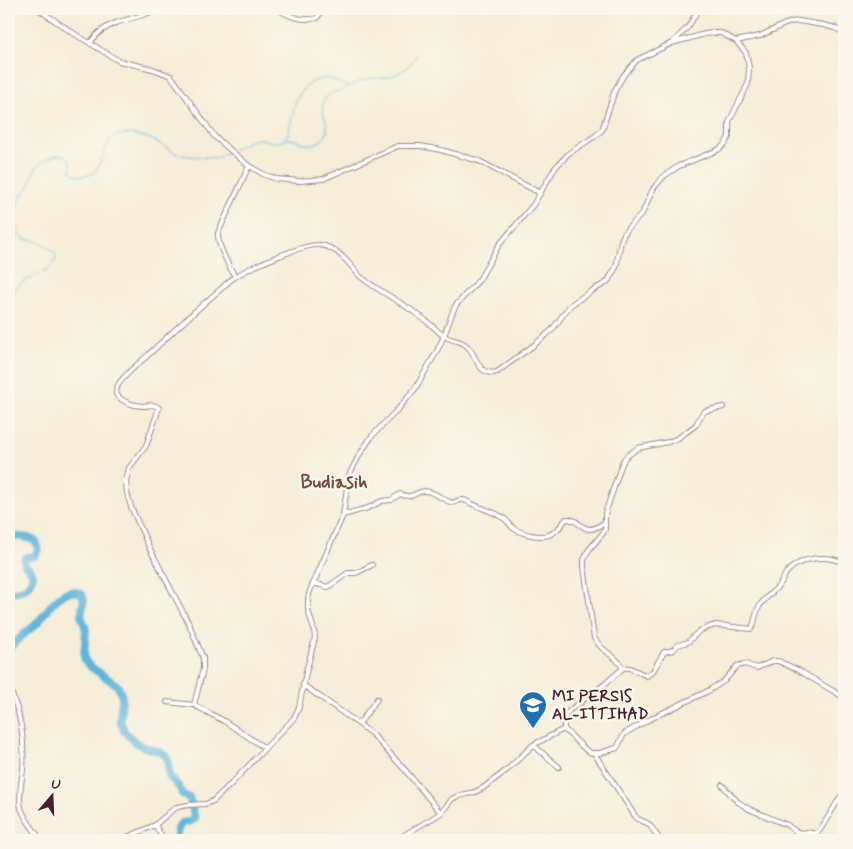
<svg xmlns="http://www.w3.org/2000/svg" width="853" height="849" viewBox="0 0 853 849" font-family="Mynerve,sans-serif">
	<style>
		.lines { fill: none; stroke-linecap: round; stroke-linejoin: round }
		.stream { stroke: #5db5da; stroke-width: 1 }
		.river { stroke: #5db5da; stroke-width: 8 }
		.minor-casing { stroke: #9f8681; stroke-width: 6 }
		.minor { stroke: #fff; stroke-width: 4 }
		.labels { text-anchor: middle; dominant-baseline: central; stroke-width: 5; stroke-linejoin: round; paint-order: stroke }
		.poi-label { font-size: 16px; font-weight: bold; fill: #4a1f2b; stroke: #fbf7ec; text-anchor: start }
		.quarter-label { font-size: 19px; font-weight: bold; fill: #784b3f; stroke: #fbf7ec }
	</style>
	<rect width="100%" height="100%" fill="#fbf7ec"/>
	<filter id="ink" filterUnits="userSpaceOnUse"><feTurbulence type="fractalNoise" baseFrequency=".02" numOctaves="2"/><feDisplacementMap in="SourceGraphic" scale="10" xChannelSelector="R" yChannelSelector="G"/><feConvolveMatrix kernelMatrix="1 2 1 2 8 2 1 2 1" color-interpolation-filters="sRGB"/></filter>
	<filter id="wash" filterUnits="userSpaceOnUse"><feTurbulence type="fractalNoise" baseFrequency=".0096" numOctaves="4" result="noise"/><feDisplacementMap in="SourceGraphic" scale="20" xChannelSelector="R" yChannelSelector="G"/><feGaussianBlur stdDeviation="1.12" result="paint"/><feColorMatrix in="noise" values="0 0 0 0 0 0 0 0 0 0 0 0 0 0 0 0 0 1.4 0 .05"/><feComposite in="paint" operator="in"/></filter>
	<g filter="url(#wash)">
		<rect width="100%" height="100%" fill="#f4edd7"/>
		<g class="lines">
			<!-- stream -->
			<path class="stream" d="M 284,139 L 288,134 C 291,124 294,103 299,95 C 305,85 316,77 329,79 C 335,80 340,85 347,86
				M 232,150 C 240,146 252,138 261,139 C 266,139 270,143 275,142 C 281,142 285,139 290,139 C 300,140 306,147 316,143 C 344,132 309,109 329,95 C 333,92 336,92 340,91 C 349,87 358,81 368,79 C 373,77 378,79 383,78 C 398,76 410,67 417,55
				M 9,308 C 11,301 14,292 18,286 C 26,277 57,272 56,255 C 51,247 40,241 30,240 C 26,239 23,240 20,236 C 11,224 15,205 23,193 C 25,189 28,189 30,184 C 32,179 33,172 37,167 C 44,159 63,148 70,161 C 71,164 70,169 71,172 C 79,178 88,177 96,171 L 111,138 L 117,135 L 131,134 L 145,137 L 157,142 L 177,154 L 188,156 L 216,158 L 229,152"/>
			<!-- river -->
			<path class="river" d="M 9,408 L 11,420 L 9,426
				M 9,538 C 16,536 38,536 38,548 C 38,550 36,554 35,556 L 27,557 L 24,560 L 25,565 L 31,570 L 33,575 C 29,590 22,590 9,593
				M 9,644 L 13,645 C 16,643 18,640 21,637 C 27,631 34,627 39,621 C 50,608 62,584 82,594 L 84,600 L 81,616 L 85,626 L 86,630 L 84,656 L 85,661 L 91,667 L 118,686 L 122,696 L 120,721 L 124,731 L 135,742 L 142,746 L 160,752 L 166,756 L 168,761 L 169,776 L 179,787 L 182,794 L 189,798 L 190,800 L 195,819 C 190,823 187,821 182,823 C 178,826 176,835 177,840"/>
		</g>
	</g>
	<g filter="url(#ink)">
		<g class="lines">
			<!-- minor casing -->
			<g class="minor-casing">
				<path id="minor" d="M 38,9 L 70,31 L 119,61 L 153,69 L 171,76 L 215,137 L 249,166 L 265,175 L 277,179 L 299,181 L 323,179 L 398,146 L 420,146 L 441,150 L 479,161 L 540,193
					M 278,9 C 288,16 304,22 317,18 L 323,9
					M 673,42 L 688,27 L 699,9
					M 90,43 C 93,39 97,34 101,31 C 118,18 140,19 158,9
					M 235,277 C 229,265 217,246 218,233 L 249,166
					M 723,407 L 705,411 L 701,415 L 696,425 L 678,438 L 668,442 L 638,448 L 628,455 L 624,459 L 621,466 L 605,514 L 605,529 L 603,533 L 588,551 L 584,560 L 584,566 L 594,638 L 601,647 L 617,660 L 623,668 L 605,684 L 570,710 L 565,716 L 564,720 L 564,729 L 586,750 L 591,753 L 600,753 L 617,748 L 624,734 L 646,721 L 708,691 L 724,681 L 737,666 L 745,664 L 757,668 L 773,661 L 778,661 L 798,670 L 840,695 L 844,701
					M 343,515 L 368,508 L 382,501 L 391,500 L 400,494 C 413,500 415,491 425,491 C 435,492 442,499 450,502 C 455,505 458,498 463,500 C 466,500 468,502 470,503 C 481,508 495,512 505,519 C 508,522 510,525 513,528 C 522,534 539,538 549,535 C 556,532 562,525 566,519 C 577,518 580,528 589,529 C 594,530 600,525 604,523
					M 313,583 L 328,587 L 348,573 L 356,573 L 372,565
					M 623,668 L 630,668 L 647,676 L 653,671 L 664,652 L 673,650 L 678,645 L 688,642 L 699,631 L 709,627 L 716,625 L 751,629 L 753,626 C 755,620 756,613 759,607 C 764,598 774,592 780,584 C 782,581 784,577 786,573 C 800,557 826,554 844,563
					M 303,685 L 359,724 L 374,736 L 405,770 L 441,813
					M 9,687 C 21,715 25,739 23,769 C 22,780 18,798 21,808 C 24,818 35,831 41,840
					M 167,702 L 194,705
					M 359,724 L 377,699
					M 533,745 L 559,767
					M 265,748 L 224,721 L 194,705 L 203,669 L 203,658 L 189,624 L 150,549 L 131,507 L 127,493 L 126,481 L 129,468 L 146,446 L 159,408 C 153,403 149,406 143,406 C 133,406 121,401 116,394 L 117,387 L 120,382 C 128,372 138,364 147,356 C 165,339 182,323 200,307 C 208,300 216,293 223,287 C 227,283 231,279 235,277 C 248,268 305,243 320,245 C 340,248 348,264 361,277 C 368,283 378,289 386,294 C 401,303 417,313 430,324 C 435,328 439,333 444,336 C 452,341 462,340 468,347 C 477,356 478,377 497,372 L 534,345 L 552,330 L 568,308 L 572,304 L 593,290 L 604,284 L 608,281 L 616,267 L 621,241 L 624,234 L 629,227 L 642,214 L 653,189 L 664,176 L 679,166 L 718,150 L 725,144 L 729,137 L 729,122 L 748,84 L 749,68 L 746,53 L 736,41
					M 594,753 L 635,816 L 638,819 L 649,824 L 660,840
					M 722,785 L 738,802 L 749,809 L 787,825 L 797,832 L 802,833 L 807,832 L 815,834 L 820,830 L 844,791
					M 155,825 L 164,840
					M 121,840 L 155,825 L 170,812 L 177,807 L 188,805 L 205,804 L 213,801 L 232,783 L 294,718 L 299,707 L 306,672 L 315,638 L 314,630 L 308,610 L 308,599 L 310,591 L 343,515 L 349,475 L 360,454 L 372,436 L 399,408 L 415,389 L 437,351 L 444,336 L 453,311 L 456,305 L 479,280 L 499,245 L 533,205 L 555,168 L 569,153 L 594,137 L 602,130 L 615,90 L 623,76 L 637,60 L 672,43 L 705,34 L 712,33 L 721,33 L 736,41 L 760,36 L 783,25 L 791,22 L 799,21 L 823,25 L 835,28 L 844,33
					M 396,840 L 441,813 L 452,799 L 458,796 L 475,792 L 483,788 L 507,770 L 533,745 L 564,729"/>
			</g>
			<!-- minor -->
			<use href="#minor" class="minor"/>
		</g>
	</g>
	<!-- icons -->
	<defs>
		<g id="school-pin" transform="scale(1.4375)"><path d="M0 17L-7.5 6A9.5 9.5 0 1 1 7.5 6Z" fill="#1f6fb2" stroke="#fbf7ec"/><path d="M0-5L7-2L0 1L-7-2ZM-4 1L0 2.5L4 1V4Q0 6-4 4Z" fill="#fff"/></g>
	</defs>
	<g fill-rule="evenodd">
		<use href="#school-pin" x="533" y="705"/>
	</g>
	<g class="labels">
		<!-- poi labels -->
		<g class="poi-label">
			<text x="552" y="696">MI PERSIS<tspan x="552" dy="18">AL-ITTIHAD</tspan></text>
		</g>
		<!-- quarter labels -->
		<g class="quarter-label">
			<text x="334" y="482">Budiasih</text>
		</g>
	</g>
	<!-- margin -->
	<rect width="853" height="849" fill="none" stroke="#fbf7ec" stroke-width="30"/>
	<!-- north arrow -->
	<g transform="translate(52 796) rotate(19)" stroke="#fbf7ec" stroke-width="4" paint-order="stroke">
	<path d="M0-4L9 19L0 12L-9 19Z" fill="#4a1f2b"/>
	<text y="-8" font-size="14" font-weight="bold" text-anchor="middle" fill="#4a1f2b">U</text>
	</g>
</svg>
